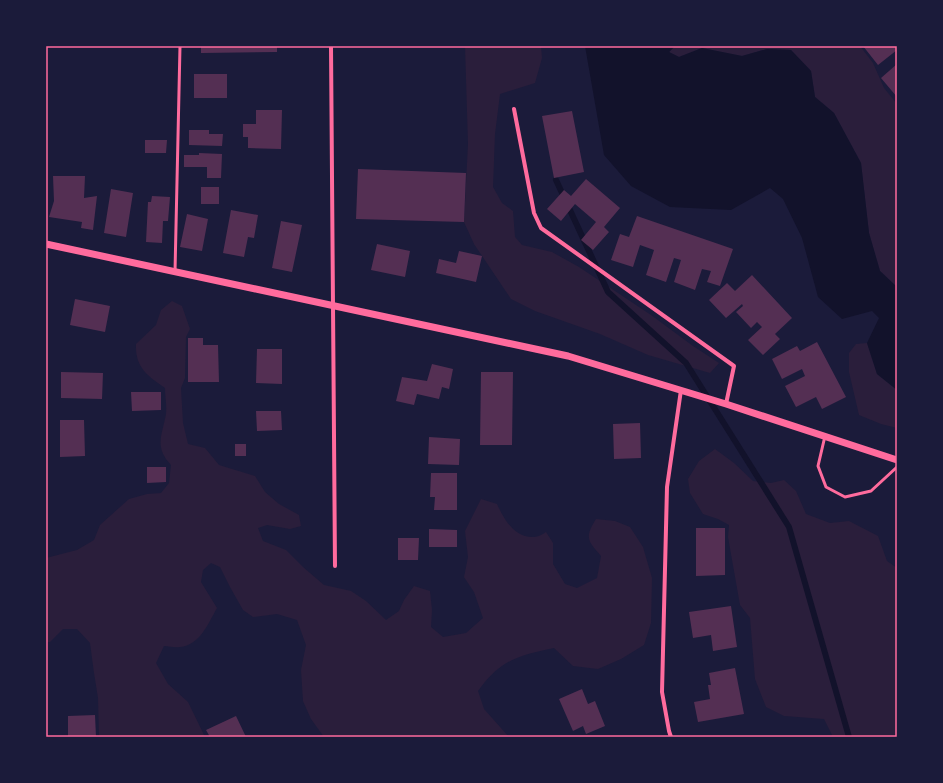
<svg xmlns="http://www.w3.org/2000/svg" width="943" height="783" viewBox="0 0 943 783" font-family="'Work Sans',sans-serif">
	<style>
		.green { fill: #2a1e3b }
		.water { fill: #12122b }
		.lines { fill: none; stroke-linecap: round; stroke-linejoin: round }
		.stream { stroke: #12122b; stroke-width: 6 }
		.building { fill: #542f53 }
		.service { stroke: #ff6b9d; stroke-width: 3 }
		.minor { stroke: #ff6b9d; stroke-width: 4 }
		.tertiary { stroke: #ff6b9d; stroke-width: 7 }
		.neatline { fill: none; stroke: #ff6b9d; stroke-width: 1.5 }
	</style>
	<rect width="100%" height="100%" fill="#1b1b3a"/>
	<!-- green -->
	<path class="green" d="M 465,46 L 541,46 L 542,58 L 535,83 L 500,94 L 495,134 L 493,187 L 502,203 L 513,211 L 515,237 L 522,245 L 552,252 L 579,267 L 651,315 L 693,346 L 719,363 L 710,373 L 648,355 L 600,334 L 535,311 L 511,299 L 474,244 L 464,222 L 468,144 Z
		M 675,46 L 860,46 L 873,63 L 884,88 L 897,104 L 897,287 L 880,271 L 869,233 L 861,163 L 834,113 L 815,97 L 811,71 L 791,50 L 767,49 L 742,56 L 702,48 L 679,57 L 669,52 Z
		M 172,301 L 182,306 L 190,329 L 186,337 L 185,378 L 181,388 L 183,423 L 188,444 L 205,448 L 219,465 L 255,476 L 265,492 L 279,504 L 299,515 L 301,526 L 290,529 L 267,525 L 258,528 L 263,541 L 286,550 L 303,567 L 324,585 L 351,591 L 366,601 L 386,620 L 399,611 L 404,600 L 414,586 L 430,591 L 432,610 L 431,627 L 443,637 L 466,633 L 483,618 L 474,592 L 464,577 L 468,557 L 465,531 L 481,499 L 497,504 C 504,519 514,538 534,537 C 538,537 543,534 546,532 L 553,543 L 553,564 L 565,584 L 577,588 L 597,578 L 601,556 C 588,541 584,538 596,519 L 615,521 L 630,527 L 643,547 L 652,578 L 651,623 L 644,645 L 621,659 L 598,669 L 573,666 L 554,648 C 518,656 501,659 478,691 L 484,709 L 509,737 L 324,737 L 311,719 L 303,701 L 301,670 L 306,645 L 297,620 L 277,614 L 253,617 L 243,610 L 230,587 L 220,567 L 211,563 L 203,570 L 201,582 L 217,608 C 208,624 200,645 180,647 C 175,648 169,646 164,646 L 156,663 L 168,684 L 188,702 L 205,737 L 99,737 L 98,698 L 94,673 L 90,643 L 77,629 L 63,629 L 50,642 L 46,642 L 46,558 L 77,550 L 94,540 L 100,525 L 129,499 L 147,494 L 161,493 L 169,483 L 171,465 C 154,447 162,436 166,414 C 167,406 165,397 165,388 C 148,376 135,368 136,344 L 156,325 L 161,310 Z
		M 867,343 L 877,374 L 897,390 L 897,428 L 881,424 L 859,415 L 849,372 L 849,353 L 856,344 Z
		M 715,449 L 734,463 L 753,481 L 771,483 L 784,480 L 796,491 L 806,514 L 830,523 L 849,521 L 878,536 L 887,561 L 897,568 L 897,731 L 893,737 L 833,737 L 824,719 L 784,716 L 766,707 L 755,679 L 750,618 L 740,605 L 728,537 L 729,525 L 718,519 L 703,514 L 690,493 L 688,479 L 699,461 Z"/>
	<!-- water -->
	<path class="water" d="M 585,46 L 675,46 L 669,52 L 679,57 L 702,48 L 742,56 L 767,49 L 791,50 L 811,71 L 815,97 L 834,113 L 861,163 L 869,233 L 880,271 L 897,287 L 897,390 L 877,374 L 867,343 L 879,318 L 872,311 L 842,319 L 818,297 L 802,238 L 783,199 L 770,188 L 731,210 L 670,207 L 631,186 L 604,155 Z"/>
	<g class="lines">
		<!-- stream -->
		<path class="stream" d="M 556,180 L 608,292 L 686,363 L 789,527 L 849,737"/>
	</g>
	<!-- building -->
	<path class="building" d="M 201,46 L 277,46 L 277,52 L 201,53 Z
		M 863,46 L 897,46 L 897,50 L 878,65 Z
		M 897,64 L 897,97 L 881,78 Z
		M 194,74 L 227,74 L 227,98 L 194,98 Z
		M 256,110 L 282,110 L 281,149 L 248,148 L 248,137 L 243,137 L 243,124 L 256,124 Z
		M 572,111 L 584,172 L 554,178 L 542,116 Z
		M 189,130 L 209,130 L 209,134 L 223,134 L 222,146 L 189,145 Z
		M 145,140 L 167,140 L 166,153 L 145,153 Z
		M 199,153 L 222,154 L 221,178 L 207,178 L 207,167 L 184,167 L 184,155 L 199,155 Z
		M 358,169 L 466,173 L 464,222 L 356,219 Z
		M 53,176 L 85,176 L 84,198 L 97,196 L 93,230 L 81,228 L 82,222 L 49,217 L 54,201 Z
		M 586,179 L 620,208 L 604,227 L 609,232 L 593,250 L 581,240 L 596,222 L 575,204 L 561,221 L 547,209 L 564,190 L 571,196 Z
		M 201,187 L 219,187 L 219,204 L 201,204 Z
		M 111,189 L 133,193 L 126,237 L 104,233 Z
		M 152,196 L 170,197 L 168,221 L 163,221 L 162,243 L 146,242 L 148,202 L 151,202 Z
		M 231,210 L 258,215 L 254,238 L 248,237 L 244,257 L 223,253 Z
		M 187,214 L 208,219 L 202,251 L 180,247 Z
		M 637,216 L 733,249 L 720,286 L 707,282 L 711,271 L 702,269 L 695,290 L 674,282 L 681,260 L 674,258 L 666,282 L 646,275 L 654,250 L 640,245 L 633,267 L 611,260 L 620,234 L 629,237 Z
		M 281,221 L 302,225 L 292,272 L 272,268 Z
		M 377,244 L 410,251 L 405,277 L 371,270 Z
		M 459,251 L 482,256 L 476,282 L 436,273 L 439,259 L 456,263 Z
		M 752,275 L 792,318 L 775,334 L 780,339 L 763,355 L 748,340 L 762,327 L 757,322 L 751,328 L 736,312 L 743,306 L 742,304 L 726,318 L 709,300 L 727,283 L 735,291 Z
		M 75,299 L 110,306 L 105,332 L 70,325 Z
		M 188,338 L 203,338 L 203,345 L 218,345 L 219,382 L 188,382 Z
		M 817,342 L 846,397 L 822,409 L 816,397 L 796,407 L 785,386 L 805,376 L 802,369 L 782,379 L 772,359 L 797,346 L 800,351 Z
		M 257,349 L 282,349 L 282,384 L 256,383 Z
		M 432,364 L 453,369 L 449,389 L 442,387 L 439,399 L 417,394 L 414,405 L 396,401 L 402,377 L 427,381 Z
		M 61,372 L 103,373 L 102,399 L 61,398 Z
		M 481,372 L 513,372 L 512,445 L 480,445 Z
		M 131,392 L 161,392 L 161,410 L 132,411 Z
		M 256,411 L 281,411 L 282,430 L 257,431 Z
		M 60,420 L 84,420 L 85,456 L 60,457 Z
		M 640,423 L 641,458 L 614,459 L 613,424 Z
		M 429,437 L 460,439 L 459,465 L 428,464 Z
		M 235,444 L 246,444 L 246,456 L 235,456 Z
		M 147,467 L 166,467 L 166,482 L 147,483 Z
		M 431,473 L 457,473 L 457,510 L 434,510 L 435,497 L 430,497 Z
		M 696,528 L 725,528 L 725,575 L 696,576 Z
		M 429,529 L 457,530 L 457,547 L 429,547 Z
		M 398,538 L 419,538 L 418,560 L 398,560 Z
		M 731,606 L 737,647 L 713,651 L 711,635 L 693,638 L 689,612 Z
		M 735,668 L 744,714 L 698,722 L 694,702 L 710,699 L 708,685 L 711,685 L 709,673 Z
		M 582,689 L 588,704 L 595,701 L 605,726 L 586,734 L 583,726 L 573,731 L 559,699 Z
		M 95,715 L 96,737 L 68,737 L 68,716 Z
		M 236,716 L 246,737 L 210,737 L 206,730 Z"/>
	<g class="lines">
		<!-- service -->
		<path class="service" d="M 175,272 L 180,46
			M 825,436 L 818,466 L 826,487 L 845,497 L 871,491 L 897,467"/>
		<!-- minor -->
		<path class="minor" d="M 331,46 L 335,566
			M 514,109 L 534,213 L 541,228 L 734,366 L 726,404
			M 671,737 L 669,731 L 662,692 L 667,487 L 681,390"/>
		<!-- tertiary -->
		<path class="tertiary" d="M 46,244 L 568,356 L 726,404 L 897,460"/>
	</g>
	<!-- border -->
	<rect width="943" height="783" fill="none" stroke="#1b1b3a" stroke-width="94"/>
	<rect x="47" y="47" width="849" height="689" class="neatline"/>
</svg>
